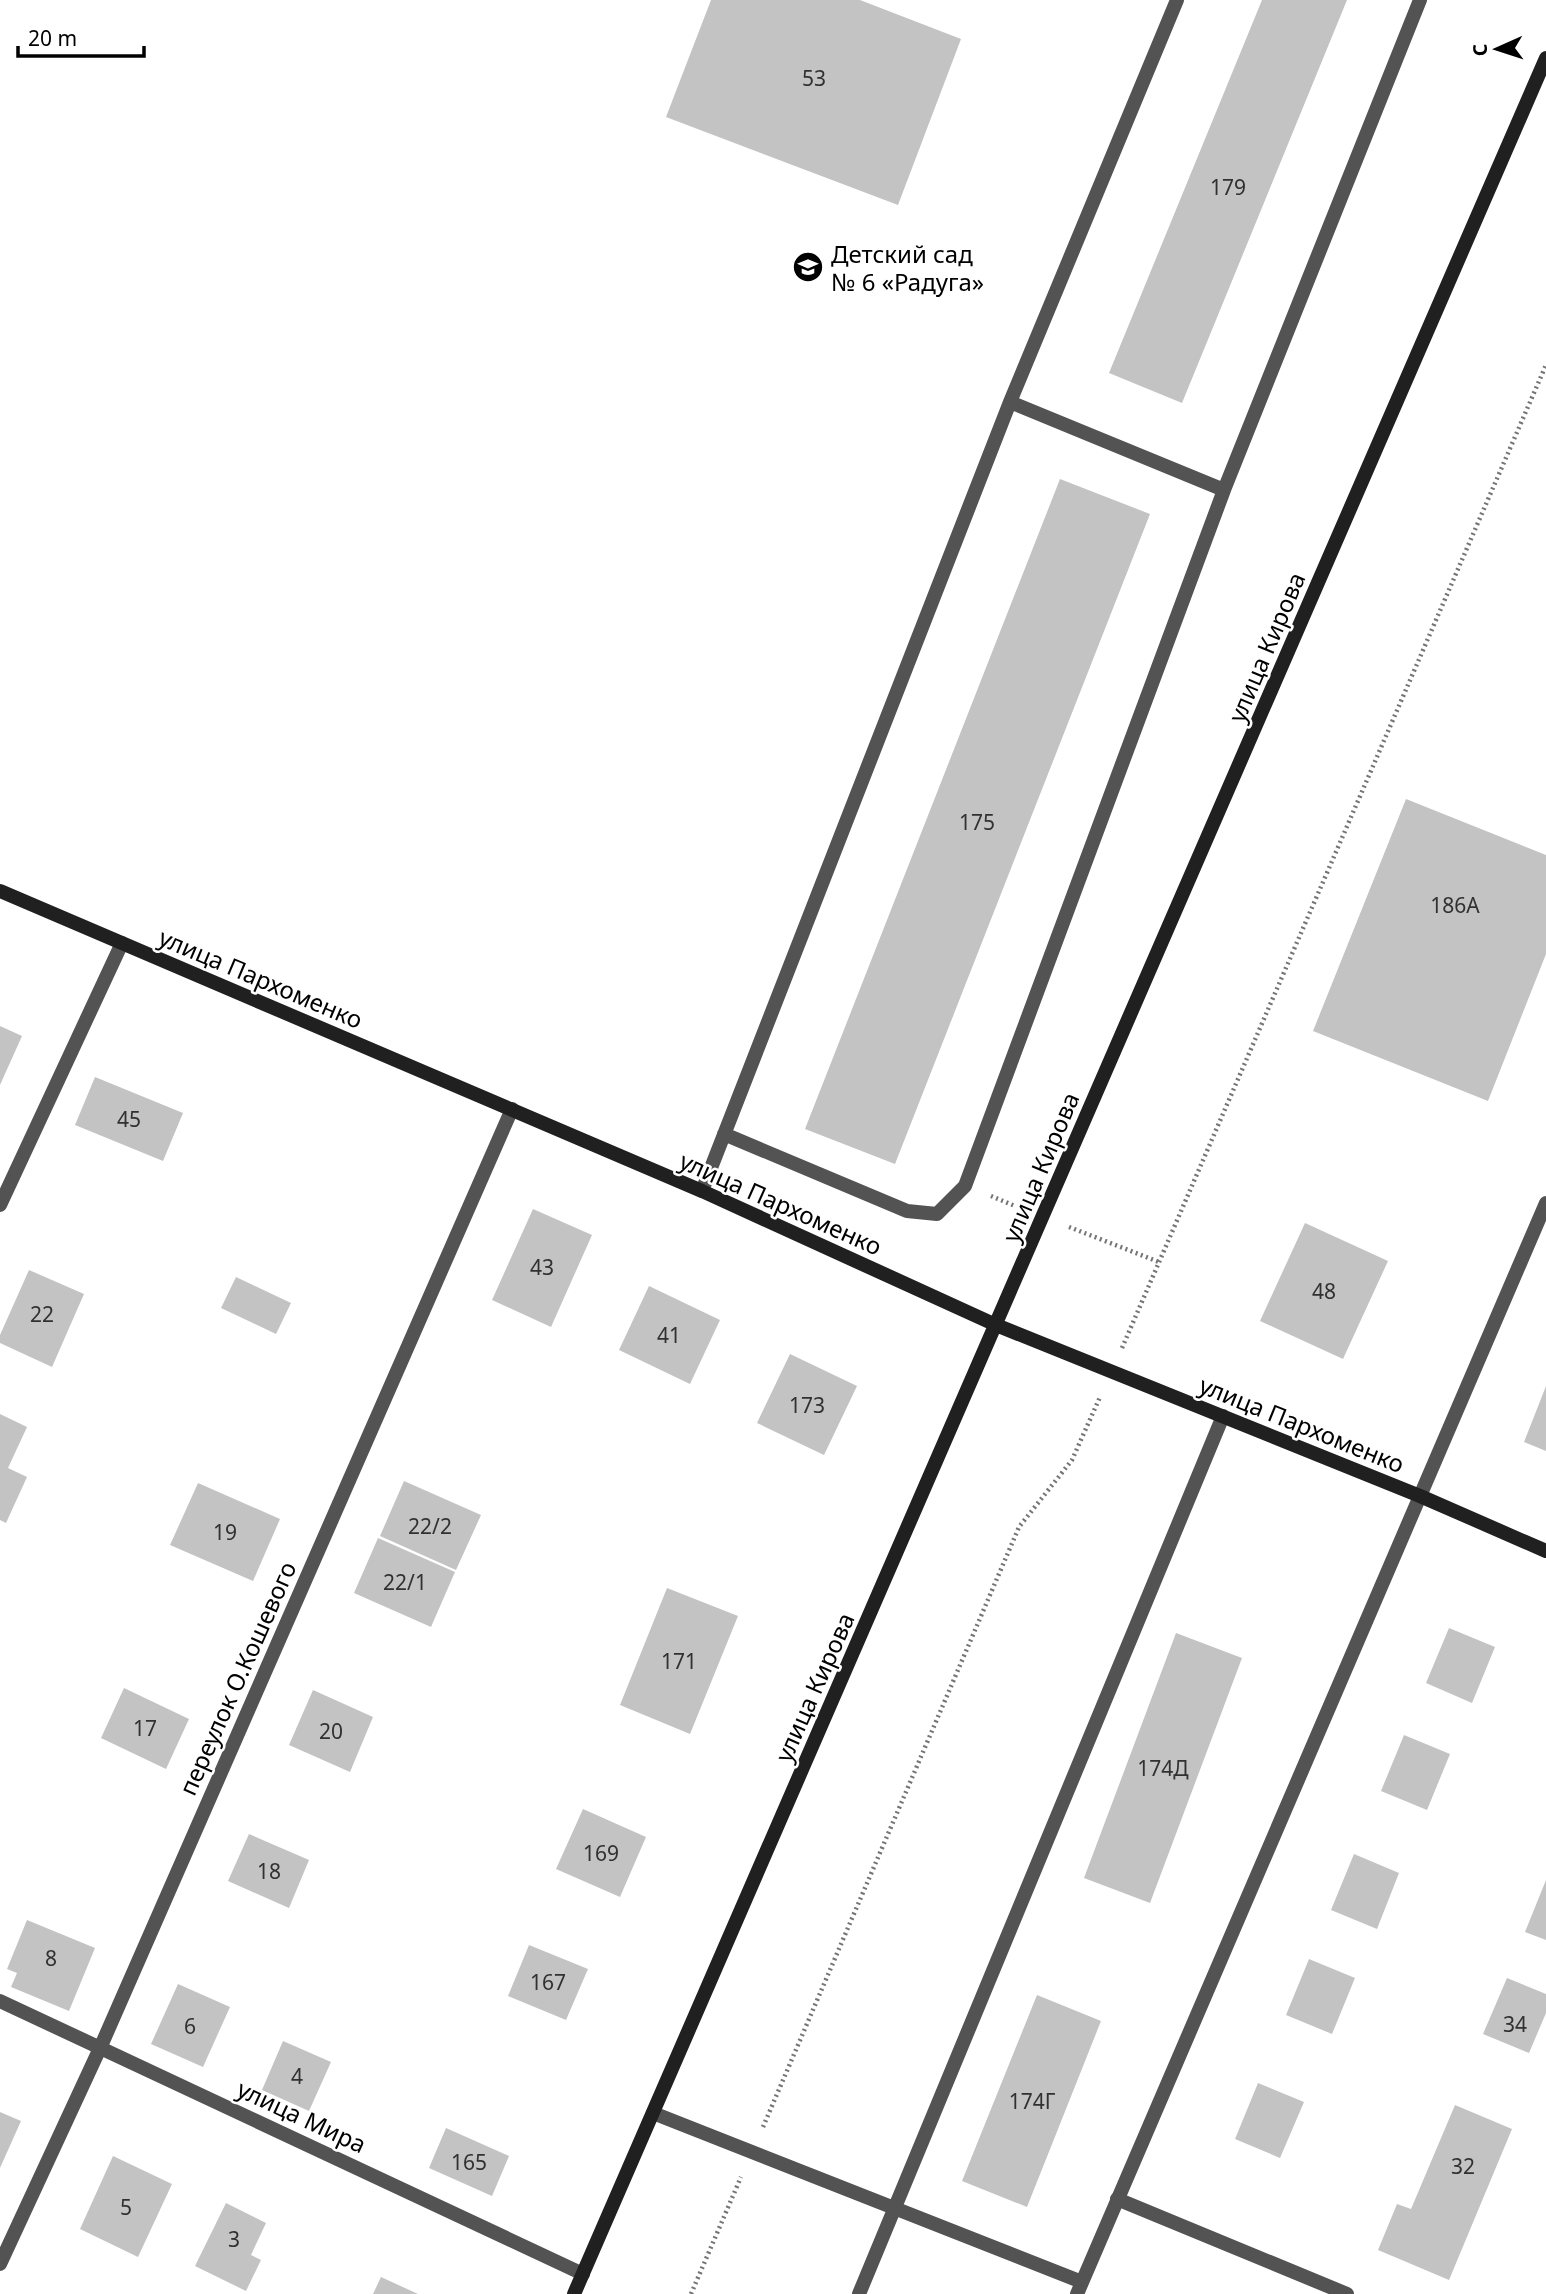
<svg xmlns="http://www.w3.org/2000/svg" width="1546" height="2294" viewBox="0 0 1546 2294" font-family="'Noto Sans',sans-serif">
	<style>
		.building { fill: #c3c3c3 }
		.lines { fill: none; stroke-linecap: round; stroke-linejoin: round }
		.path { stroke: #757575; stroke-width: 4.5; stroke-dasharray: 2 3.5; stroke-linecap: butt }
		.lane { stroke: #535353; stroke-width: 14 }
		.street { stroke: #535353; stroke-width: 14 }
		.secondary { stroke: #202020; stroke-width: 14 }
		.labels { text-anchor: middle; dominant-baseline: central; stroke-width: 5; stroke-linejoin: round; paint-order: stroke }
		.number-label { font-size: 21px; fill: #313131 }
		.poi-label { font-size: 24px; fill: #000; stroke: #fff; text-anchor: start }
		.street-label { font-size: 24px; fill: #000; stroke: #fff }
	</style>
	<rect width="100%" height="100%" fill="#fff"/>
	<!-- building -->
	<path class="building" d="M 711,0 L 860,0 L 961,39 L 898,205 L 666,117 Z
		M 1262,0 L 1347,0 L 1182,403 L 1109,373 Z
		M 1060,479 L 1150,514 L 895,1164 L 805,1129 Z
		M 1406,799 L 1546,855 L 1546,954 L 1488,1101 L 1313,1031 Z
		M 0,1026 L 22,1036 L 0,1085 Z
		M 95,1077 L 183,1113 L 163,1161 L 75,1125 Z
		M 533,1209 L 592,1235 L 551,1327 L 492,1300 Z
		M 1305,1223 L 1388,1261 L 1343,1359 L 1260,1321 Z
		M 29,1270 L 84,1294 L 52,1367 L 0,1343 L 0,1335 Z
		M 236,1277 L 291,1303 L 276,1334 L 221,1308 Z
		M 649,1286 L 720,1320 L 690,1384 L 619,1350 Z
		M 790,1354 L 857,1386 L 824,1455 L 757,1423 Z
		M 1546,1386 L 1546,1451 L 1524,1442 Z
		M 0,1414 L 27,1427 L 8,1468 L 27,1477 L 6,1523 L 0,1520 Z
		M 404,1481 L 481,1515 L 456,1570 L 380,1536 Z
		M 198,1483 L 280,1519 L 253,1581 L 170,1545 Z
		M 378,1538 L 455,1572 L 431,1627 L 354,1593 Z
		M 667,1588 L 738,1616 L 690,1734 L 620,1705 Z
		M 1449,1628 L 1495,1647 L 1472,1703 L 1426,1683 Z
		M 1176,1633 L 1242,1658 L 1150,1903 L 1084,1878 Z
		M 124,1688 L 189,1719 L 166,1769 L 101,1738 Z
		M 313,1690 L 373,1717 L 350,1772 L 289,1745 Z
		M 1404,1735 L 1450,1754 L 1427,1810 L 1381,1791 Z
		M 583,1809 L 646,1837 L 620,1897 L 556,1869 Z
		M 249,1834 L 309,1860 L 289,1908 L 228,1881 Z
		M 1354,1854 L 1399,1873 L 1377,1929 L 1331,1910 Z
		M 1546,1880 L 1546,1940 L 1525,1932 Z
		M 27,1920 L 95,1948 L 69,2011 L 11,1987 L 17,1973 L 7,1969 Z
		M 529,1945 L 588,1969 L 566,2020 L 508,1996 Z
		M 1309,1959 L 1355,1978 L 1332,2034 L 1286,2015 Z
		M 1507,1978 L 1546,1994 L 1546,2013 L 1529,2053 L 1483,2034 Z
		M 178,1984 L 230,2007 L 203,2067 L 151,2044 Z
		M 1037,1995 L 1101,2021 L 1027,2207 L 962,2181 Z
		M 283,2041 L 331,2062 L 309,2111 L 262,2090 Z
		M 1258,2083 L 1304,2102 L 1280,2158 L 1235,2139 Z
		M 1455,2105 L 1512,2129 L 1449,2280 L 1378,2250 L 1397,2204 L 1411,2209 Z
		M 0,2112 L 21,2121 L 0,2168 Z
		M 446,2128 L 509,2156 L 492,2196 L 429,2168 Z
		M 113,2156 L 172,2184 L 138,2257 L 80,2229 Z
		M 226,2203 L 266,2223 L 251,2255 L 261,2260 L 246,2291 L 195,2266 Z
		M 381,2277 L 418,2294 L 373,2294 Z"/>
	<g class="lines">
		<!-- path -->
		<path class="path" d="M 991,1196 L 1015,1206
			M 1069,1227 L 1159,1262
			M 1122,1348 L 1546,365
			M 763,2127 L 1019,1527 L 1072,1460 L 1100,1397
			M 691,2294 L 741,2177"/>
		<!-- lane -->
		<path class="lane" d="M 1010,402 L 1224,490 L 1420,0
			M 724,1134 L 907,1211 L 937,1214 L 965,1186 L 1224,490
			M 702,1191 L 1010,402 L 1177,0
			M 653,2113 L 1082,2282
			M 859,2294 L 1223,1416
			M 1077,2294 L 1546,1203"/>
		<!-- street -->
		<path class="street" d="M 0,1205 L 122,943
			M 0,2001 L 583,2274
			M 1117,2199 L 1347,2294
			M 0,2264 L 101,2046 L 512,1109"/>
		<!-- secondary -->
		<path class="secondary" d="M 0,891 L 702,1191 L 996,1325 L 1420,1496 L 1546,1551
			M 574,2294 L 1546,58"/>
	</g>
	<!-- icons -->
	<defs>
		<g id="school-disc" transform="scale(1.575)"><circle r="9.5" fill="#000" stroke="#fff"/><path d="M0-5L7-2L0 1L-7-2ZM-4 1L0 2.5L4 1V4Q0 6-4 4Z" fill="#fff"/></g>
	</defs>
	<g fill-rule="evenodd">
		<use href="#school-disc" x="808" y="267"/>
	</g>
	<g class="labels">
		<!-- number labels -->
		<g class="number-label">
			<text x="814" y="78">53</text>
			<text x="1228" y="187">179</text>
			<text x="977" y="822">175</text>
			<text x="1455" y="905">186А</text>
			<text x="129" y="1119">45</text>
			<text x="542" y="1267">43</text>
			<text x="1324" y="1291">48</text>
			<text x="42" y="1314">22</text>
			<text x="669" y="1335">41</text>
			<text x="807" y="1405">173</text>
			<text x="430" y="1526">22/2</text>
			<text x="225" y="1532">19</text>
			<text x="405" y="1582">22/1</text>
			<text x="679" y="1661">171</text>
			<text x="145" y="1728">17</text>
			<text x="331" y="1731">20</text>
			<text x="1163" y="1768">174Д</text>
			<text x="601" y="1853">169</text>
			<text x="269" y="1871">18</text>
			<text x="51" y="1958">8</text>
			<text x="548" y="1982">167</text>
			<text x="1515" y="2024">34</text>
			<text x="190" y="2026">6</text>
			<text x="297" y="2076">4</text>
			<text x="1032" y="2101">174Г</text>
			<text x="469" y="2162">165</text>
			<text x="1463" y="2166">32</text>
			<text x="126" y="2207">5</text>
			<text x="234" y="2239">3</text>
		</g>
		<!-- poi labels -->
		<g class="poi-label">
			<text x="831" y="253">Детский сад<tspan x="831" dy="28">№ 6 «Радуга»</tspan></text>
		</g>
		<!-- street labels -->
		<g class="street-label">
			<text transform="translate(1266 647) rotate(-67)">улица Кирова</text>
			<text transform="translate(261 978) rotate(23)">улица Пархоменко</text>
			<text transform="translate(1040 1167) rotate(-67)">улица Кирова</text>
			<text transform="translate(781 1203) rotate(24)">улица Пархоменко</text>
			<text transform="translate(1302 1424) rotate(22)">улица Пархоменко</text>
			<text transform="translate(237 1678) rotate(-66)">переулок О.Кошевого</text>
			<text transform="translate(814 1687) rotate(-66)">улица Кирова</text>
			<text transform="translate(302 2116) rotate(25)">улица Мира</text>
		</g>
	</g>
	<!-- north arrow -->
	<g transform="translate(1497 49) rotate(267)" stroke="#ffffff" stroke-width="5" paint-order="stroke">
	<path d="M0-5L12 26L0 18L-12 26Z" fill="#000000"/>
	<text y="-10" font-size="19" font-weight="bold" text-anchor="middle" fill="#000000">С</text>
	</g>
	<!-- scale -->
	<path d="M18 46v10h126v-10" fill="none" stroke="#000000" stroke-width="3.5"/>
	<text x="28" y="46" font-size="21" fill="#000000" stroke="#ffffff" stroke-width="5" paint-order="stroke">20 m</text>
</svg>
